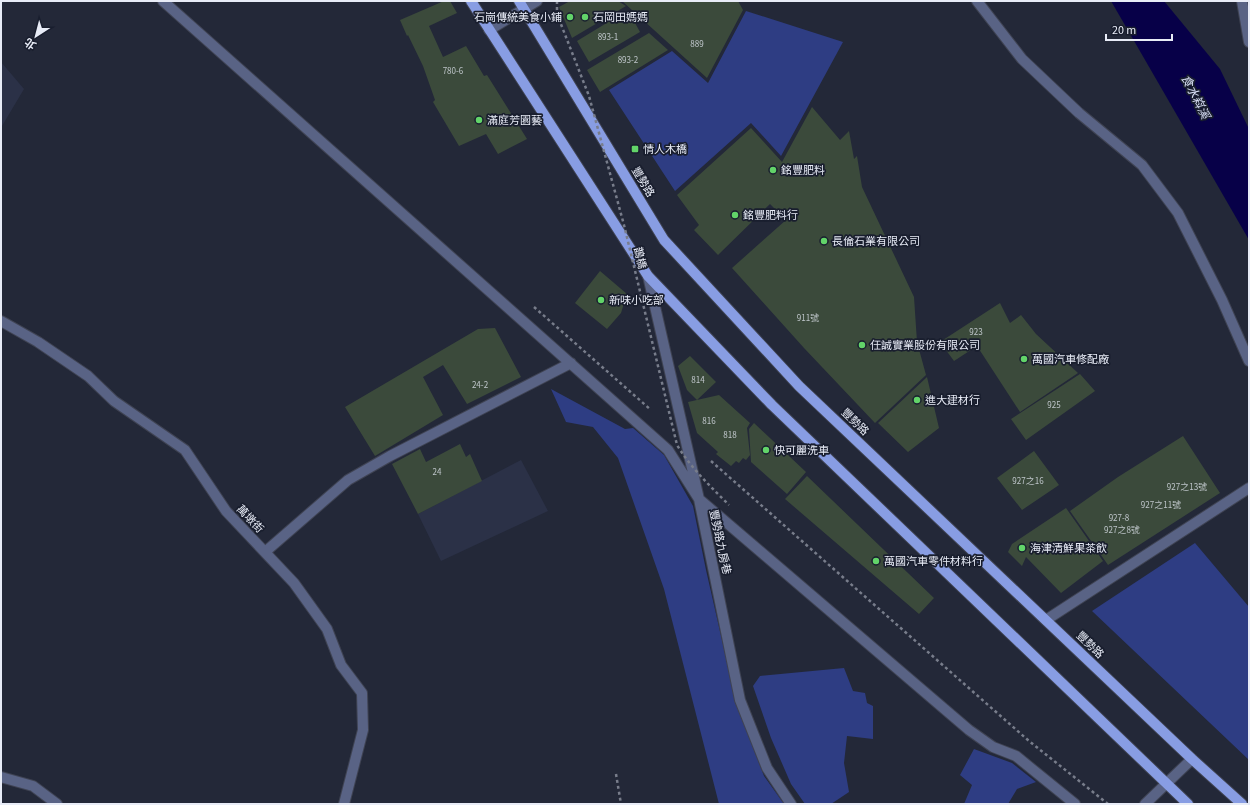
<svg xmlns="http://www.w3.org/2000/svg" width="1250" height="805" viewBox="0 0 1250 805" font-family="'Source Sans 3','Noto Sans TC',sans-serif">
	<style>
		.built { fill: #2b3147 }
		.green { fill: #2e3d83 }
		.water { fill: #070048 }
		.building { fill: #3b4a3b }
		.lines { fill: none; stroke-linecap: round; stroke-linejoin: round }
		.minor-casing { stroke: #3f4353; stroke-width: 12 }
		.major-casing { stroke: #3f4353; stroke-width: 12 }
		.path { stroke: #787d8b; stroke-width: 2.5; stroke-dasharray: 3 3; stroke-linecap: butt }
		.minor { stroke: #596385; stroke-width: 10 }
		.major { stroke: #889de3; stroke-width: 10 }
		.path-bridge { stroke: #787d8b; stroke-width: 2.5; stroke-dasharray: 3 3; stroke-linecap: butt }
		.poi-dot { fill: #62d469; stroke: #191e2e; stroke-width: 1.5 }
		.labels { text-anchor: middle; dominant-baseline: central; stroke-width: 3.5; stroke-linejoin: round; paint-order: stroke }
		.number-label { font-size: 9px; fill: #bdc4c8 }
		.poi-label { font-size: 11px; fill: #e8ecf7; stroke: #191e2e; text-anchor: start }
		.street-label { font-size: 11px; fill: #e8ecf7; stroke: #191e2e }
		.water-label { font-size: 12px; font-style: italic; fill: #d9e0f6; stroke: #191e2e }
	</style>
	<rect width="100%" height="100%" fill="#232838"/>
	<!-- built -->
	<path class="built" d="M 1,62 L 24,89 L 2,126 L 1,125 Z
		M 521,460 L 548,511 L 441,561 L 418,514 Z"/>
	<!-- green -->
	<path class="green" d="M 746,11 L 843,42 L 781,156 L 751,123 L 675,191 L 609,90 L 672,51 L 708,83 Z
		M 551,389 L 625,429 L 633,428 L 664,455 L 693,506 L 706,570 L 737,706 L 764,776 L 784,804 L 719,804 L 664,589 L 618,458 L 593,427 L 566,422 Z
		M 1195,543 L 1249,607 L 1249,760 L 1092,611 Z
		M 844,668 L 853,691 L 865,693 L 867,703 L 873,706 L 873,739 L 847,736 L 844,763 L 849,792 L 831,804 L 805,804 L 791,784 L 771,738 L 753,686 L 760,676 Z
		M 974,749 L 1012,763 L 1036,782 L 1017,789 L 1008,804 L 964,804 L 972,785 L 960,775 Z"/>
	<!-- water -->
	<path class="water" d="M 1111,1 L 1164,1 L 1220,69 L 1249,129 L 1249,240 Z"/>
	<!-- building -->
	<path class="building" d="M 444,1 L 450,1 L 457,13 L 429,26 L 443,57 L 466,46 L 484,76 L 487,75 L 527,139 L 498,154 L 486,134 L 459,146 L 433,102 L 435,100 L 423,66 L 408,35 L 407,36 L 400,20 Z
		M 570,1 L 618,1 L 626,6 L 572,38 L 559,7 Z
		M 622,1 L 738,1 L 743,10 L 707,78 Z
		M 628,10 L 640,32 L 589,62 L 577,41 Z
		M 649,33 L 668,50 L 600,92 L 587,70 Z
		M 812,107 L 840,140 L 849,131 L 854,159 L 857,156 L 862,187 L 914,297 L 917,342 L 926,375 L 875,423 L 804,348 L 732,268 L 786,220 L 770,204 L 718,255 L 694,230 L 699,225 L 677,195 L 751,128 L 782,162 Z
		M 600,271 L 627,294 L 621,313 L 607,329 L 575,303 Z
		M 1000,303 L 1010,323 L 1021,315 L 1036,334 L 1078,373 L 1020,412 L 977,346 L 954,361 L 940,342 Z
		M 495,328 L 521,377 L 467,404 L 443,365 L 423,377 L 443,415 L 375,456 L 345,407 L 478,329 Z
		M 690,356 L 716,382 L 697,400 L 687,390 L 678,366 Z
		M 1080,374 L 1095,391 L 1026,440 L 1011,419 Z
		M 927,377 L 939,428 L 908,452 L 878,423 Z
		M 719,395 L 750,423 L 747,428 L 750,455 L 746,460 L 743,458 L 739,463 L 736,461 L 731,466 L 716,454 L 718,452 L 697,433 L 688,402 Z
		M 754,423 L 806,472 L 787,494 L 751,462 L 749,429 Z
		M 1183,436 L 1220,493 L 1108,565 L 1070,511 L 1118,477 Z
		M 460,444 L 466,457 L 470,454 L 482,481 L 418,514 L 392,464 L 420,449 L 426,462 Z
		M 1034,451 L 1059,485 L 1022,510 L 997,478 Z
		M 807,476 L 934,598 L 919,614 L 785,499 Z
		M 1066,508 L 1103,561 L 1061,593 L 1026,557 L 1022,566 L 1008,552 L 1012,544 Z"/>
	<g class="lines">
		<!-- minor casing -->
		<g class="minor-casing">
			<path id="minor" d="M 163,1 L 668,450 L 699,499 L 969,730 L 993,747 L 1016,756 L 1075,804
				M 977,1 L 1022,59 L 1079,113 L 1142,165 L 1178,213 L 1222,300 L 1249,361
				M 1242,1 L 1249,42
				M 489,30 L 537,1
				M 648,276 L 699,499 L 740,700 L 767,768 L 791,804
				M 1,321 L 38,342 L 88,376 L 114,401 L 185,450 L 226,511 L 294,583 L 327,629 L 341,665 L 362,693 L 363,730 L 344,804
				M 265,552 L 348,480 L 390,456 L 571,363
				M 1046,620 L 1249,488
				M 1,777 L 33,786 L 57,804
				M 1145,804 L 1192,759"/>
		</g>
		<!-- major casing -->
		<g class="major-casing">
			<path id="major" d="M 471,1 L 648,276 L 772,405 L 1188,804
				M 519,1 L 664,240 L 799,386 L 1192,759 L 1242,804"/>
		</g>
		<!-- path -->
		<path class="path" d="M 534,307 L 651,410
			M 711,461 L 1029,741 L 1108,804
			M 616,774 L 621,804"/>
		<!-- minor -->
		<use href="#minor" class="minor"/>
		<!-- major -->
		<use href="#major" class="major"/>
		<!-- path-bridge -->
		<path class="path-bridge" d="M 557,1 L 557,14 L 589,96 L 624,225 L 677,445 C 691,468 710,486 729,505"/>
	</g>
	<!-- markers -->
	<g class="poi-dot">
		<circle cx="570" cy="17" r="4"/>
		<circle cx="585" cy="17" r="4"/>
		<circle cx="479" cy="120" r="4"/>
		<rect x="631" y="145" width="8" height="8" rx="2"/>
		<circle cx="773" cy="170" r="4"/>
		<circle cx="735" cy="215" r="4"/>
		<circle cx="824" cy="241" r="4"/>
		<circle cx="601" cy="300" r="4"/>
		<circle cx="862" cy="345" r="4"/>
		<circle cx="1024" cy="359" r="4"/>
		<circle cx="917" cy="400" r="4"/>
		<circle cx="766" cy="450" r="4"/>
		<circle cx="1022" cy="548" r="4"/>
		<circle cx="876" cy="561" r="4"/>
	</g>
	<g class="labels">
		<!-- number labels -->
		<g class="number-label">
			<text x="608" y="37">893-1</text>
			<text x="697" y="44">889</text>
			<text x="628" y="60">893-2</text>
			<text x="453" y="71">780-6</text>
			<text x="808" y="318">911號</text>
			<text x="976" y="332">923</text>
			<text x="698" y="380">814</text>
			<text x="480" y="385">24-2</text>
			<text x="1054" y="405">925</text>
			<text x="709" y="421">816</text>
			<text x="730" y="435">818</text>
			<text x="437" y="472">24</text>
			<text x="1028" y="481">927之16</text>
			<text x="1187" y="487">927之13號</text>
			<text x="1161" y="505">927之11號</text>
			<text x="1119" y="518">927-8</text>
			<text x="1122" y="530">927之8號</text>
		</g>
		<!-- poi labels -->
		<g class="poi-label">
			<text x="562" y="17" text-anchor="end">石崗傳統美食小鋪</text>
			<text x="593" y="17">石岡田媽媽</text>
			<text x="487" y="120">滿庭芳園藝</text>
			<text x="643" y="149">情人木橋</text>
			<text x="781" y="170">銘豐肥料</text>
			<text x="743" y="215">銘豐肥料行</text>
			<text x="832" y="241">長倫石業有限公司</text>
			<text x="609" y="300">新味小吃部</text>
			<text x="870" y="345">任誠實業股份有限公司</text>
			<text x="1032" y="359">萬國汽車修配廠</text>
			<text x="925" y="400">進大建材行</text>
			<text x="774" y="450">快可麗洗車</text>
			<text x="1030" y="548">海津清鮮果茶飲</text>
			<text x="884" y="561">萬國汽車零件材料行</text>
		</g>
		<!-- street labels -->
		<g class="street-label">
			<text transform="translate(643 182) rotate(59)">豐勢路</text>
			<text transform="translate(640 258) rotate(77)">鵲橋</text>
			<text transform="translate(855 422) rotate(44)">豐勢路</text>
			<text transform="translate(250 519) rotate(46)">萬墩街</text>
			<text transform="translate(720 542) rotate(78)">豐勢路九房巷</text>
			<text transform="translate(1090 645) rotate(44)">豐勢路</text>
		</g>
		<!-- water labels -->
		<g class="water-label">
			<text transform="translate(1195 97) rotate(63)">食水嵙溪</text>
		</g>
	</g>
	<!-- border -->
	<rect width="1250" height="805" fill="none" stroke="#e8ecf7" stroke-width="4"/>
	<!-- north arrow -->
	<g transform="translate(36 36) rotate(216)" stroke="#191e2e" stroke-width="3" paint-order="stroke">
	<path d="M0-3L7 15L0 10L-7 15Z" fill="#e8ecf7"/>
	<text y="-6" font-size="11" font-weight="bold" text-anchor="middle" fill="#e8ecf7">北</text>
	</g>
	<!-- scale -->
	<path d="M1106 34v6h66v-6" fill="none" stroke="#e8ecf7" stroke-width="2"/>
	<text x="1112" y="34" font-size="12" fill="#e8ecf7" stroke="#191e2e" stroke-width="3" paint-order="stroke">20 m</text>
</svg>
